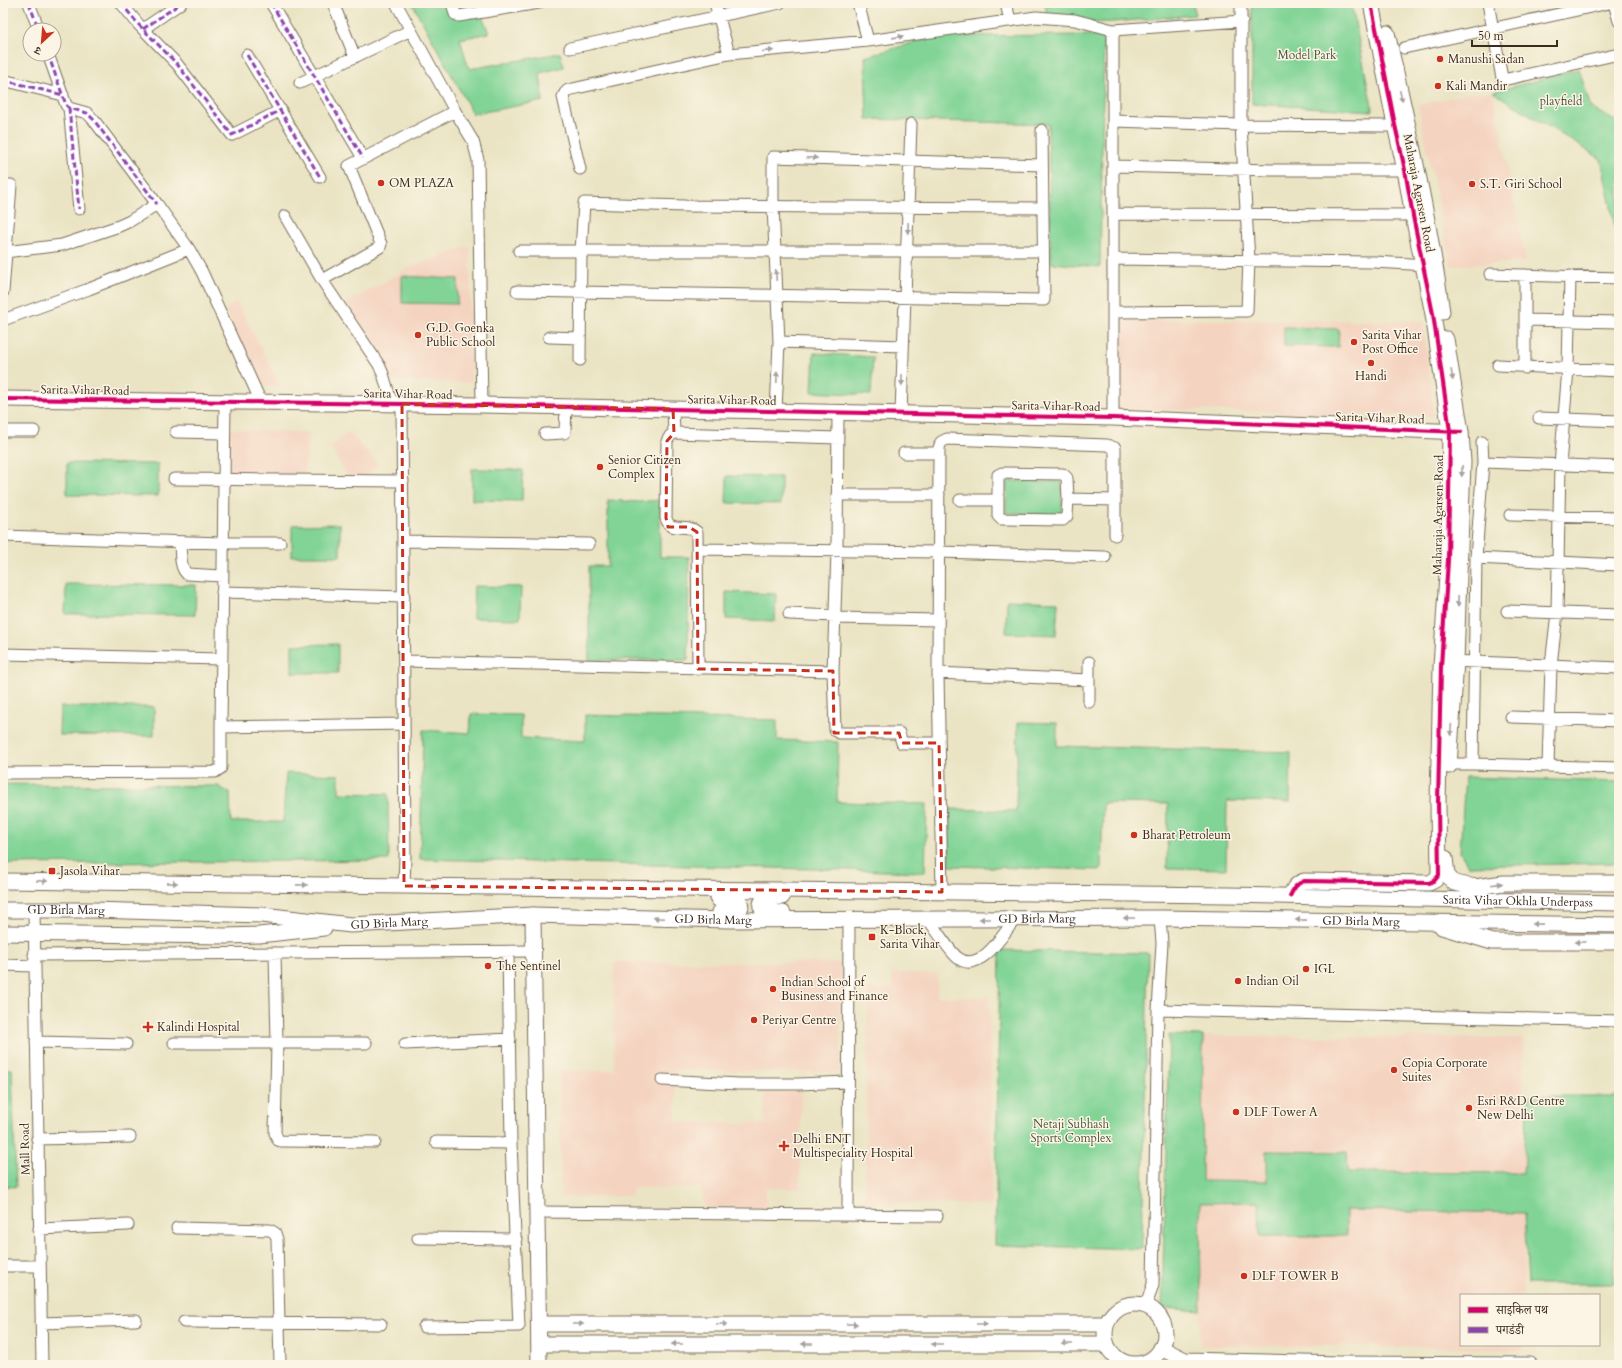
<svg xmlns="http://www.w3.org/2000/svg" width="1622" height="1368" viewBox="0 0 1622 1368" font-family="Cardo,'Noto Serif Devanagari',serif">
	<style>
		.built { fill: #f4d3c0 }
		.green { fill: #81d496; stroke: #5e7f5a }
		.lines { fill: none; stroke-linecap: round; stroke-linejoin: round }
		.street-casing { stroke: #786b58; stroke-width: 13 }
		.secondary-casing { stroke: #786b58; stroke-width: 17 }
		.street { stroke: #fff; stroke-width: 11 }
		.secondary { stroke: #fff; stroke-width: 15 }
		.quiet { stroke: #8e44ad; stroke-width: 3; stroke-dasharray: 6 3; stroke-linecap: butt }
		.cycleway-casing { stroke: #fcf5e5; stroke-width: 6 }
		.cycleway { stroke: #d6006c; stroke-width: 4 }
		.oneway { fill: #a79f9a }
		.marked { fill: none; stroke: #c8321e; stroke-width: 3; stroke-dasharray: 8 5; stroke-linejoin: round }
		.poi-dot { fill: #c8321e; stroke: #fcf5e5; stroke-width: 1.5 }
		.labels { text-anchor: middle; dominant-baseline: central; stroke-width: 3; stroke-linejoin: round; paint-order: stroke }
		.park-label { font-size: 12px; fill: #4c543c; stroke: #fcf5e5 }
		.poi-label { font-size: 12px; fill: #3b2a1e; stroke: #fcf5e5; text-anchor: start }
		.street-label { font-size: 12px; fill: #3b2a1e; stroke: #fcf5e5 }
	</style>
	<rect width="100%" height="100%" fill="#fcf5e5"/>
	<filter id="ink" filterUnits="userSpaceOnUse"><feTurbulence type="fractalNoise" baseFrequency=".025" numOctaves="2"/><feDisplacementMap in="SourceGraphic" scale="8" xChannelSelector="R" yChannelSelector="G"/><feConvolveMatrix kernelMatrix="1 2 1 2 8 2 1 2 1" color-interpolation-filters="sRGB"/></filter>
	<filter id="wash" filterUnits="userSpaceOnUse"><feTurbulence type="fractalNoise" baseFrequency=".012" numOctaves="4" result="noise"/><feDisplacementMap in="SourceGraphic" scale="16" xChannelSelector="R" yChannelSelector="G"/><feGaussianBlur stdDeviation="0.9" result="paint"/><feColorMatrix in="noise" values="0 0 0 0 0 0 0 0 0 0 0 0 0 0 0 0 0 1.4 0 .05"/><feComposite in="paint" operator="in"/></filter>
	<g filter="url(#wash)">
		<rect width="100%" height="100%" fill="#eae4c4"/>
		<!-- built -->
		<path class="built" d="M 1493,92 L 1526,262 L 1451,266 L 1418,105 L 1471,93 Z
			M 470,246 L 471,383 L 390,381 L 385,367 L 346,304 L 410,267 Z
			M 237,302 L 281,387 L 258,385 L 225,309 Z
			M 1120,320 L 1423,321 L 1434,416 L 1120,408 Z
			M 230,429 L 309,433 L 304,475 L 229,476 Z
			M 349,432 L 379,465 L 364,477 L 348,477 L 331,447 Z
			M 614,962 L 841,963 L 840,1072 L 675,1070 L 676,1122 L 765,1124 L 765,1092 L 801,1092 L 800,1189 L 766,1188 L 766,1207 L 704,1207 L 702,1188 L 632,1188 L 632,1196 L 561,1197 L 559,1071 L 614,1070 Z
			M 892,973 L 937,974 L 937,997 L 989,997 L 992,1150 L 991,1205 L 865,1202 L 868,989 L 892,989 Z
			M 1203,1036 L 1523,1038 L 1523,1173 L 1348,1172 L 1268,1151 L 1267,1182 L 1201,1181 Z
			M 1260,1202 L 1260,1236 L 1345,1236 L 1346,1210 L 1525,1213 L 1523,1295 L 1461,1295 L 1461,1345 L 1522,1345 L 1522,1350 L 1344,1346 L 1201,1346 L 1199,1203 Z
			M 1616,1204 L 1619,1204 L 1619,1348 L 1617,1348 Z"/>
		<!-- green -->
		<path class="green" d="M 412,3 L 477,3 L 489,33 L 460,39 L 469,69 L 560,53 L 564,67 L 540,73 L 543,101 L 473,114 Z
			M 1045,3 L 1193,3 L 1195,15 L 1113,22 L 1048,24 Z
			M 1252,3 L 1351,3 L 1373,111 L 1252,104 Z
			M 1104,35 L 1100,267 L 1051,263 L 1048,124 L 867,119 L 865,57 L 935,36 Z
			M 1579,69 L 1591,108 L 1617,122 L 1619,128 L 1619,246 L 1601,159 L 1493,92 Z
			M 402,276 L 458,279 L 457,304 L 402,303 Z
			M 1284,327 L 1339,329 L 1338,347 L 1284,346 Z
			M 814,353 L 873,357 L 871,395 L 812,392 Z
			M 67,463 L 158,464 L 158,496 L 67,495 Z
			M 472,469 L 523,470 L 522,501 L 472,500 Z
			M 727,476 L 781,477 L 781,504 L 726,503 Z
			M 1007,481 L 1062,482 L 1062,515 L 1006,513 Z
			M 608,500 L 639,502 L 660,500 L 660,557 L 689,557 L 688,660 L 589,660 L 589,566 L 608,566 Z
			M 340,524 L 340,556 L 292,556 L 292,525 Z
			M 66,584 L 196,585 L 195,615 L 65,614 Z
			M 474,586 L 521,587 L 520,619 L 473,618 Z
			M 726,592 L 776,594 L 775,621 L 726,619 Z
			M 1007,600 L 1058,602 L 1056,635 L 1006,633 Z
			M 338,644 L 338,673 L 292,673 L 292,645 Z
			M 60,707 L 154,707 L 154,736 L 59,735 Z
			M 471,714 L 521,715 L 521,738 L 585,741 L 585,715 L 777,720 L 777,740 L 838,742 L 837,802 L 927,804 L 925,872 L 420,859 L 423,730 L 470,733 Z
			M 1018,722 L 1057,723 L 1057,746 L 1291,752 L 1290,802 L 1227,801 L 1226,869 L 1167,868 L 1168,804 L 1103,803 L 1101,870 L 949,866 L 950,809 L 1016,811 Z
			M 286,773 L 339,775 L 339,793 L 388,794 L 389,860 L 8,864 L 3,830 L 3,784 L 218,786 L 230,793 L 231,822 L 283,822 Z
			M 1465,777 L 1619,782 L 1619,863 L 1468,866 L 1460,852 Z
			M 1000,950 L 1148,953 L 1142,1249 L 995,1245 Z
			M 1169,1035 L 1203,1036 L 1202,1181 L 1267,1182 L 1267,1151 L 1347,1152 L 1348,1172 L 1523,1173 L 1528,1096 L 1619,1096 L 1619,1204 L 1616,1204 L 1613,1284 L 1528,1284 L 1524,1213 L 1346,1210 L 1346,1236 L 1260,1236 L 1259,1202 L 1200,1203 L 1201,1311 L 1162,1308 Z
			M 3,1069 L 12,1069 L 16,1187 L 3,1186 Z"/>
	</g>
	<g filter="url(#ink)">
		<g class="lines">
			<!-- street casing -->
			<g class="street-casing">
				<path id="street" d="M 29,3 L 39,30
					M 121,3 L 139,25 L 177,64 L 232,135 L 281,110
					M 271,3 L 363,158
					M 333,3 L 355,57
					M 396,3 L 455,111 L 473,141 L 478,160 L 482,405
					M 452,3 L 455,14 L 459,16 L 539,3
					M 715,3 L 729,54
					M 858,3 L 868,41
					M 1006,3 L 1010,21
					M 1488,3 L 1502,78 L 1503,80 L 1619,54
					M 1614,3 L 1619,21
					M 143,29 L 181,3
					M 570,48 L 780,3
					M 1404,48 L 1609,3
					M 48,54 L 66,105 L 69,108 L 87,113 L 93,119 L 157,204 L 189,249 L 202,272 L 261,402
					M 247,55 L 320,177
					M 3,80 L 63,95
					M 300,83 L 411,30
					M 69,108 L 79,209
					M 1113,121 L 1241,125 L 1389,126 L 1402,124
					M 1113,166 L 1272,170 L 1411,170
					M 580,169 L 563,97 L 565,93 L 568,90 L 729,54 L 868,41 L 1036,17 L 1075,20 L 1113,30 L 1242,21
					M 3,185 L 11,185 L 3,292
					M 1113,214 L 1419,215
					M 285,216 L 322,280 L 379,365 L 383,374 L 392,404
					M 519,251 L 1043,251
					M 5,252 L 62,245 L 119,226 L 130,221 L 157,204
					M 1113,259 L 1374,262 L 1429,265
					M 1490,274 L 1619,278
					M 1525,275 L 1525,368
					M 322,280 L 380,247 L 381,244 L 349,166 L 455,111
					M 517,291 L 1044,300 L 1042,130
					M 1113,312 L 1247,311 L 1249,260 L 1241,125 L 1241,3
					M 3,320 L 89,289 L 189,249
					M 1525,320 L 1619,322
					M 549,337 L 580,338
					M 779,342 L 903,346
					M 580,360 L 581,251 L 584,203 L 685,206 L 1043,208
					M 1498,365 L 1619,371
					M 402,404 L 405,857 L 404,886
					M 673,409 L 674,433
					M 776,411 L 779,342 L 773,206 L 773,157 L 1042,165
					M 838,412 L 837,551 L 833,671 L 835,730 L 839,733 L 899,733 L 902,743 L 939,743
					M 901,413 L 911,124
					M 1113,418 L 1113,30
					M 1539,418 L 1619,421
					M 3,431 L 34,431
					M 176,432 L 224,433
					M 545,434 L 564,433 L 565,432 L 566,407
					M 1482,442 L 1483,462 L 1476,558 L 1473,764 L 1619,768
					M 904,453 L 939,453
					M 1483,462 L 1619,467
					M 174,479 L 403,481
					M 837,495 L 939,495
					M 1068,499 L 1067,478 L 1063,474 L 1002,473 L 998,475 L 998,516 L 1001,519 L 1063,520 L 1067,516 L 1068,499 L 1115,500
					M 960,500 L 998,500
					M 1510,515 L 1619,518
					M 3,536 L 222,543 L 280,543
					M 403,541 L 589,544
					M 180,542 C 181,552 179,567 187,574 L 222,576
					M 698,549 L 939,552 L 1105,557
					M 1476,558 L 1619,565
					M 222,592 L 404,597
					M 1507,611 L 1619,615
					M 789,614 L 835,616
					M 835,618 L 938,620
					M 3,654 L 221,659
					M 404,661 L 833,671
					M 1450,661 L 1619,668
					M 1089,662 L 1089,702
					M 698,669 L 697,532 C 686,522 670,534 666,518 L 667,441 L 670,436 L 674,433 L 838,438
					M 938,673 L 1089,680
					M 1511,717 L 1619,721
					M 221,727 L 225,402
					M 1442,764 L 1473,764
					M 1548,766 L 1551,665 L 1557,613 L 1560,465 L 1568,369 L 1570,276
					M 3,773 L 215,772 L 221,768 L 221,727 L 404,724
					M 942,892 L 938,673 L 939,448 L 941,442 L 947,439 L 1107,445 L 1115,448 L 1115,535
					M 34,910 L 42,1365
					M 928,919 C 935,928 950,952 958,958 C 980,975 1004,933 1015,919
					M 275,953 L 277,1042 L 275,1133 L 278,1140 L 281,1141 L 375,1142
					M 34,955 L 534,951
					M 3,965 L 34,966
					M 1158,1010 L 1619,1021
					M 36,1042 L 126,1044
					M 174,1043 L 366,1043
					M 405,1044 L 510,1039
					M 662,1080 L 739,1084 L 798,1084 L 848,1082
					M 37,1139 L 130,1137
					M 436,1142 L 511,1143
					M 537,1212 L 937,1216
					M 848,1215 L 849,919
					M 177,1228 L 270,1230 L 275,1233 L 277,1239 L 280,1365
					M 39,1229 L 128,1225
					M 418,1238 L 516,1239
					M 3,1266 L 40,1266
					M 1146,1306 L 1153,1284 L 1158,1010 L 1162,943 L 1160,918
					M 184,1322 L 381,1324
					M 41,1323 L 136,1320
					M 424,1327 L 519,1326 L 511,1143 L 508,952"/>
			</g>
			<!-- secondary casing -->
			<g class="secondary-casing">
				<g id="secondary">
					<path d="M 1387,33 C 1408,125 1429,218 1442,312"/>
					<path d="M 1446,339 L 1461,432 L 1463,462 L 1456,661 L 1449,766"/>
					<path d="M 3,399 L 482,405 L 1113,418 L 1461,432"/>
					<path d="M 1445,858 L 1447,875 L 1454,883 L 1476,887"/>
					<path id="s1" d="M 3,881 L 404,886 L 1228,895 L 1619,903"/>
					<path d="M 1467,888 L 1504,883 L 1619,883"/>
					<path d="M 1290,896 C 1294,888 1296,884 1304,881 L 1429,883 L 1435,880 L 1439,875 L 1438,803 L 1441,666 L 1448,560 L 1450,431 L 1433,314 L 1413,216 L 1405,170 L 1395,125 L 1371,3"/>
					<path d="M 782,897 L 765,898 C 751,912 775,912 783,913"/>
					<path d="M 718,899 L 736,899 L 740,902 L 741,907 L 739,910 L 720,912"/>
					<path id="s2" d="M 3,910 L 93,910 L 262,915 L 351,925 L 533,915 L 728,920 L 1160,918 L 1619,925"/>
					<path d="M 533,915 L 539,1365"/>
					<path d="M 1442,927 L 1492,942 L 1619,942"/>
					<path d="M 3,933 L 226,936 L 259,935 L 324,928"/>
					<circle cx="1135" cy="1334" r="30"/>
					<path d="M 539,1324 L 1105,1324"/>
					<path d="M 539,1344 L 1106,1344"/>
					<path d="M 1161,1348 L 1185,1360 L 1340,1364 L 1530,1365"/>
				</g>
			</g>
			<!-- street -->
			<use href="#street" class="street"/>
			<!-- secondary -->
			<use href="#secondary" class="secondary"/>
			<!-- quiet -->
			<path class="quiet" d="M 29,3 L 39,30
				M 121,3 L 139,25 L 177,64 L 232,135 L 281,110
				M 271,3 L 363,158
				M 143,29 L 181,3
				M 48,54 L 66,105 L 69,108 L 87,113 L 93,119 L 157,204
				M 247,55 L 320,177
				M 3,80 L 63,95
				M 69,108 L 79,209"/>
			<!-- cycleway casing -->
			<g class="cycleway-casing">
				<path id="cycleway" d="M 3,399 L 482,405 L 1113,418 L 1461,432
					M 1290,896 C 1294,888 1296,884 1304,881 L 1429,883 L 1435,880 L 1439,875 L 1438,803 L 1441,666 L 1448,560 L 1450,431 L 1433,314 L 1413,216 L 1405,170 L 1395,125 L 1371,3"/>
			</g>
			<!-- cycleway -->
			<use href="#cycleway" class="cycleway"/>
		</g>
		<!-- one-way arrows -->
		<defs><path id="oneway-solid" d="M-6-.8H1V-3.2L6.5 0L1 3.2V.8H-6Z"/></defs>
		<g class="oneway">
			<use href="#oneway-solid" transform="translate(898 37) rotate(-8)"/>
			<use href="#oneway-solid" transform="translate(768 51) rotate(-5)"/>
			<use href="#oneway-solid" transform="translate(1401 96) rotate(77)"/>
			<use href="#oneway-solid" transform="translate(812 158) rotate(2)"/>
			<use href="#oneway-solid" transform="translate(908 228) rotate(92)"/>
			<use href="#oneway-solid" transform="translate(776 275) rotate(-93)"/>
			<use href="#oneway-solid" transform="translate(1452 375) rotate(81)"/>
			<use href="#oneway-solid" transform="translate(777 377) rotate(-88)"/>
			<use href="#oneway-solid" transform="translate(902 380) rotate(91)"/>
			<use href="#oneway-solid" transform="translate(1462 471) rotate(92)"/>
			<use href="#oneway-solid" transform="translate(1458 601) rotate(92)"/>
			<use href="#oneway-solid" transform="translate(1451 730) rotate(94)"/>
			<use href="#oneway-solid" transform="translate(42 881) rotate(1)"/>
			<use href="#oneway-solid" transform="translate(172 883) rotate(1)"/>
			<use href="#oneway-solid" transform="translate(1497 884) rotate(-7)"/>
			<use href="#oneway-solid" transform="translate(302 885) rotate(1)"/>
			<use href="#oneway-solid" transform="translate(432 887) rotate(1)"/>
			<use href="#oneway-solid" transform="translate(659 918) rotate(-178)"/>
			<use href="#oneway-solid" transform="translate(1129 918) rotate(180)"/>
			<use href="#oneway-solid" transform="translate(985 919) rotate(180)"/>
			<use href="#oneway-solid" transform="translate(1301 920) rotate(-179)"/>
			<use href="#oneway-solid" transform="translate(1538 924) rotate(-179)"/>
			<use href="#oneway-solid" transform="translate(1580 942) rotate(180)"/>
			<use href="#oneway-solid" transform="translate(578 1324)"/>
			<use href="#oneway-solid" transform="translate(722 1324)"/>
			<use href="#oneway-solid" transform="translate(852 1324)"/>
			<use href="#oneway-solid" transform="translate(982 1324)"/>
			<use href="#oneway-solid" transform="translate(677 1344) rotate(-180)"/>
			<use href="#oneway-solid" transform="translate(807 1344) rotate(-180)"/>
			<use href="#oneway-solid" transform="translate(937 1344) rotate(-180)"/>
			<use href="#oneway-solid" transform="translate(1067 1344) rotate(-180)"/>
		</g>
	</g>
	<!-- marked area -->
	<path class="marked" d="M 402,404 L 673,409 L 674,433 L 667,441 L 666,518 L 668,527 L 689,527 L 697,532 L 698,669 L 833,671 L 834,733 L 899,733 L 902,743 L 939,743 L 942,892 L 404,886 Z"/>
	<!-- markers -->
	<g class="poi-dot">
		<circle cx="1440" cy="59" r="4"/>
		<circle cx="1438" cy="86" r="4"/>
		<circle cx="381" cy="183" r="4"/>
		<circle cx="1472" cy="184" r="4"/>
		<circle cx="418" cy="335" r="4"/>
		<circle cx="1354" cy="342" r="4"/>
		<circle cx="1371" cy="363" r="4"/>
		<circle cx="600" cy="467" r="4"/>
		<circle cx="1134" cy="835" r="4"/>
		<rect x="48" y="867" width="8" height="8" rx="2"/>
		<rect x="868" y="933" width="8" height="8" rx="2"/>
		<circle cx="488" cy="966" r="4"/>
		<circle cx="1306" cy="969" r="4"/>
		<circle cx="1238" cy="981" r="4"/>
		<circle cx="773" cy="989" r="4"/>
		<circle cx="754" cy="1020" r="4"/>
		<path d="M146 1021h4v4h4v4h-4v4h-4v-4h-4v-4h4z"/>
		<circle cx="1394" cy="1070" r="4"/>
		<circle cx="1469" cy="1108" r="4"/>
		<circle cx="1236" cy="1112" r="4"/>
		<path d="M782 1140h4v4h4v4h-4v4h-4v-4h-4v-4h4z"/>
		<circle cx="1244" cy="1276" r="4"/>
	</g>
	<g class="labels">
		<!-- park labels -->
		<g class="park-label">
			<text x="1307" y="55">Model Park</text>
			<text x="1561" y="101">playfield</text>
			<text x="1071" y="1124">Netaji Subhash<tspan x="1071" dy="14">Sports Complex</tspan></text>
		</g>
		<!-- poi labels -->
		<g class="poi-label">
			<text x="1448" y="59">Manushi Sadan</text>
			<text x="1446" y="86">Kali Mandir</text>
			<text x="389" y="183">OM PLAZA</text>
			<text x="1480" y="184">S.T. Giri School</text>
			<text x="426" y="328">G.D. Goenka<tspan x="426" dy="14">Public School</tspan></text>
			<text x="1362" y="335">Sarita Vihar<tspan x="1362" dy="14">Post Office</tspan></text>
			<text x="1371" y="376" text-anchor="middle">Handi</text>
			<text x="608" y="460">Senior Citizen<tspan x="608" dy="14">Complex</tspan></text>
			<text x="1142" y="835">Bharat Petroleum</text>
			<text x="60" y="871">Jasola Vihar</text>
			<text x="880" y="930">K-Block,<tspan x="880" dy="14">Sarita Vihar</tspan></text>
			<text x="496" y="966">The Sentinel</text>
			<text x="1314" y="969">IGL</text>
			<text x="1246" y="981">Indian Oil</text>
			<text x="781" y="982">Indian School of<tspan x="781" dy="14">Business and Finance</tspan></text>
			<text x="762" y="1020">Periyar Centre</text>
			<text x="157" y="1027">Kalindi Hospital</text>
			<text x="1402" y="1063">Copia Corporate<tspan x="1402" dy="14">Suites</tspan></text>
			<text x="1477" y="1101">Esri R&amp;D Centre<tspan x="1477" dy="14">New Delhi</tspan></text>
			<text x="1244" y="1112">DLF Tower A</text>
			<text x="793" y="1139">Delhi ENT<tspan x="793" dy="14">Multispeciality Hospital</tspan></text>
			<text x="1252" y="1276">DLF TOWER B</text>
		</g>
		<!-- street labels -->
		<g class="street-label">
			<text transform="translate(1419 193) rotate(79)">Maharaja Agarsen Road</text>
			<text transform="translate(85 390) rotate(1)">Sarita Vihar Road</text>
			<text transform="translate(408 394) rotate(1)">Sarita Vihar Road</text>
			<text transform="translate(732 400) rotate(1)">Sarita Vihar Road</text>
			<text transform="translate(1056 406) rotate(1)">Sarita Vihar Road</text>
			<text transform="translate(1380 418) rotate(2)">Sarita Vihar Road</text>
			<text transform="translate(1438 515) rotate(-89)">Maharaja Agarsen Road</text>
			<text stroke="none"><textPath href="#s1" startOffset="1515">Sarita Vihar Okhla Underpass</textPath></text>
			<text stroke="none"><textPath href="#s2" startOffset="63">GD Birla Marg</textPath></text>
			<text stroke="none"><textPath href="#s2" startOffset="711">GD Birla Marg</textPath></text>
			<text stroke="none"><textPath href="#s2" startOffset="1035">GD Birla Marg</textPath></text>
			<text stroke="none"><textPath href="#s2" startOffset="1359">GD Birla Marg</textPath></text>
			<text stroke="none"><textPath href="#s2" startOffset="387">GD Birla Marg</textPath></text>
			<text transform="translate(25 1149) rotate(-91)">Mall Road</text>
		</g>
	</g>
	<!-- margin -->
	<rect width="1622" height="1368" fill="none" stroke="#fcf5e5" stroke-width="16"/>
	<!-- legend -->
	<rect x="1460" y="1294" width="140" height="52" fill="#fcf5e5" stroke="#afa495"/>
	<rect x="1468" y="1307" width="20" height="6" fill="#d6006c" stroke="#afa495"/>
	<text x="1496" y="1314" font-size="12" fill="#3b2a1e">साइकिल पथ</text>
	<rect x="1468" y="1327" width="20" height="6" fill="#8e44ad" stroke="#afa495"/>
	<text x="1496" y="1334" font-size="12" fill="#3b2a1e">पगडंडी</text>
	<!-- north arrow -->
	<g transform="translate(42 42) rotate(206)"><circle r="19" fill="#fcf5e5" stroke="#afa495"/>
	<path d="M0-3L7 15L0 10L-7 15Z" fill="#c8321e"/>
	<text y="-6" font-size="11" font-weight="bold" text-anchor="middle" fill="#3b2a1e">उ</text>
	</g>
	<!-- scale -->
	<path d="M1472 40v6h85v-6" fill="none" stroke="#3b2a1e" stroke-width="2"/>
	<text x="1478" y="40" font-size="12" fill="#3b2a1e" stroke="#fcf5e5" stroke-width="3" paint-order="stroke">50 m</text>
</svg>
